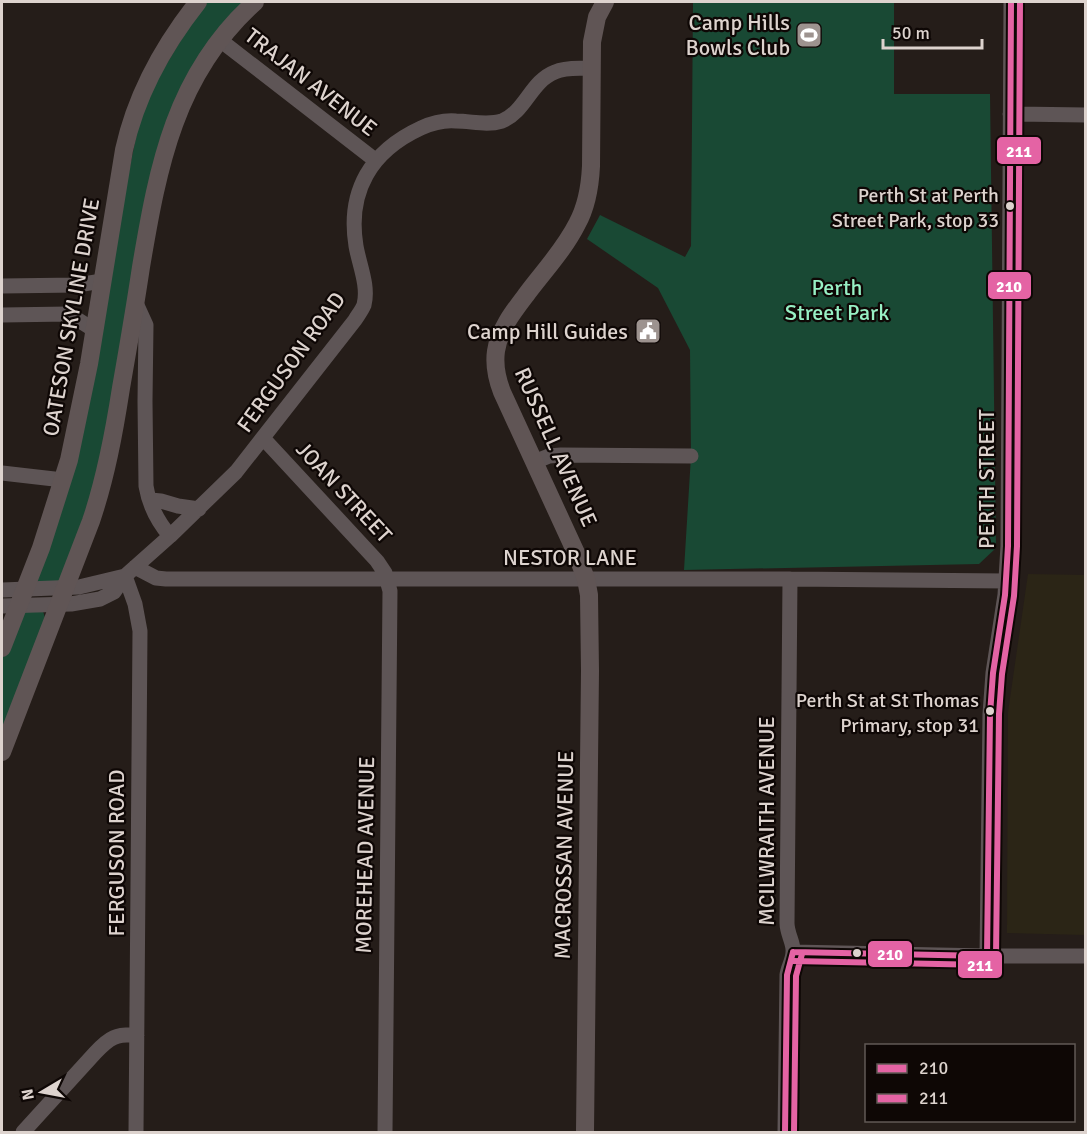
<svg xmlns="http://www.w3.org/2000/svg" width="1087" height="1134" viewBox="0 0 1087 1134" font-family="Signika,sans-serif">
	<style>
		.education { fill: #2b2516 }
		.green { fill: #194934 }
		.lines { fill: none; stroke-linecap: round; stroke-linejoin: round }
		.minor { stroke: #5e5556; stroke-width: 15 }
		.major { stroke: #605555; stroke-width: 18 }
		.bus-1-casing { stroke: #0e0705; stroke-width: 10 }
		.bus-2-casing { stroke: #0e0705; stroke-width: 10 }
		.bus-1 { stroke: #e463a4; stroke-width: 6 }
		.bus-2 { stroke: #e463a4; stroke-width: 6 }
		.bus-dot { fill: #ddd3ce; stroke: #0e0705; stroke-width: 2 }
		.labels { text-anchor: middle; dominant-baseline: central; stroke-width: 4.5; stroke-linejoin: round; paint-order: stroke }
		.bus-label { font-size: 20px; fill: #ddd3ce; stroke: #0e0705; text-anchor: end }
		.poi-label { font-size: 22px; fill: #ddd3ce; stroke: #0e0705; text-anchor: end }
		.street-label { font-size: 22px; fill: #ddd3ce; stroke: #0e0705 }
		.park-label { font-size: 22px; fill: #97f0c4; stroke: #0e0705 }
		.line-badge { stroke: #0e0705; stroke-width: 2 }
		.badge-label { font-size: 16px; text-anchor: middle; font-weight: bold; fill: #fff }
	</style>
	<rect width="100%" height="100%" fill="#251d19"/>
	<!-- education -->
	<path class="education" d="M 1028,574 L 1085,575 L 1085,935 L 1007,933 L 1008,712 Z"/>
	<!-- green -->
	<path class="green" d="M 204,2 L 248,2 L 180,96 L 105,456 L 63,581 L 38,583 L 37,579 L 109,269 L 143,103 Z
		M 693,2 L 894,2 L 894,94 L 990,94 L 996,548 L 979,564 L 684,570 L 691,456 L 690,350 L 658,288 L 587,239 L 600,215 L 685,257 L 691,246 Z
		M 20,611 L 43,611 L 45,618 L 2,741 L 2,659 Z"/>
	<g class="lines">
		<!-- minor -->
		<path class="minor" d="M 220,40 L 375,160
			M 1010,114 L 1086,115
			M 2,286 L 77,285 L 102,281
			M 136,303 L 146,325 L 145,401 L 146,486 C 149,504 158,522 170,536
			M 2,315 L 69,314 L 94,330
			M 263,438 L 377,561 L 385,573 L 390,591 L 385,1132
			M 534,462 L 549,456 L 561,455 L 691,456
			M 2,473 L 63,480
			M 150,500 L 161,501 L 178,506 L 199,509
			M 135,567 L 156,578 L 166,579 L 790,579 L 1006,581
			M 125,576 L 135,604 L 140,631 L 136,1132
			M 2,590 L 79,587 L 125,576
			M 2,606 L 71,604 L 100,599 L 114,592 L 125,576 L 170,536 L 236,472 L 355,320 C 358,315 362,310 364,305 C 369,286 359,264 356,246 C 347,191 371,151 421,128 C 432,123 444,120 456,121 C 472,121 486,126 502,121 C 525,112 531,81 555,72 C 566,67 579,69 591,68
			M 793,952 L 987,956 L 1086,956
			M 987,956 L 990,714 L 993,673 L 1005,595 L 1008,546 L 1011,2
			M 23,1132 L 95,1053 C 110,1037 116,1034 137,1035
			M 785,1132 L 787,975 C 788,967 793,960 793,952 C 794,943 787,934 787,923 L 790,579"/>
		<!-- major -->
		<path class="major" d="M 2,648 L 41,548 L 69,460 L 89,364 L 124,150 C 136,95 164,45 198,2
			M 2,752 L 91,521 C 106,477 114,433 121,388 C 128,348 135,307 141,267 C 158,166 175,74 255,2
			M 585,1132 L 590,671 L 589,595 L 586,579 L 577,555 L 502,392 C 497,379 494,365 496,351 C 499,330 513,312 526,295 C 543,272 564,250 577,224 C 587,206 590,187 591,166 L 592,42 L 597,17 L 605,2"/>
		<!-- bus-1 casing -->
		<g class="bus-1-casing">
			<path id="bus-1" d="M 793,952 L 987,956
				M 987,956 L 990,714 L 993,673 L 1005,595 L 1008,546 L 1011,2
				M 785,1132 L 787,975 L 793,952"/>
		</g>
		<!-- bus-2 casing -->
		<g class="bus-2-casing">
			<path id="bus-2" d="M 996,956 L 999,714 L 1002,674 L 1014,596 L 1017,546 L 1020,2
				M 793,961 L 987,965
				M 794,1132 L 796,976 L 802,954"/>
		</g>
		<!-- bus-1 -->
		<use href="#bus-1" class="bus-1"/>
		<!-- bus-2 -->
		<use href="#bus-2" class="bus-2"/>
	</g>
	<!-- icons -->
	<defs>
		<g id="stadium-square" transform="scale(1.35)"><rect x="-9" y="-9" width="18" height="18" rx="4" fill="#9d938f" stroke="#0e0705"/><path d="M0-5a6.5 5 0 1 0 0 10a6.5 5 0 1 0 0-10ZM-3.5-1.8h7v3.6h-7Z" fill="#fff"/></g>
		<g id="civic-square" transform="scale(1.35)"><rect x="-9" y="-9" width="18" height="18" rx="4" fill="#9d938f" stroke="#0e0705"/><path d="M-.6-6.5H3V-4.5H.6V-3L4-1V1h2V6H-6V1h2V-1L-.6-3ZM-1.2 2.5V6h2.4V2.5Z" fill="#fff"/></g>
	</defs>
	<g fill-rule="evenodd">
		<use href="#stadium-square" x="809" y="35"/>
		<use href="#civic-square" x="648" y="331"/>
	</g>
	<!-- markers -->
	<g class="bus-dot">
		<circle cx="1010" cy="206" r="5"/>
		<circle cx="990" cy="711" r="5"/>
		<circle cx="857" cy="953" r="5"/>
	</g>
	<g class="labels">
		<!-- bus labels -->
		<g class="bus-label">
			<text x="999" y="195">Perth St at Perth<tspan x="999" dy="25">Street Park, stop 33</tspan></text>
			<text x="979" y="700">Perth St at St Thomas<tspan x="979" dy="25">Primary, stop 31</tspan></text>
		</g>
		<!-- poi labels -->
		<g class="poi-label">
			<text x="790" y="22">Camp Hills<tspan x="790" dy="25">Bowls Club</tspan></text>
			<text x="628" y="331">Camp Hill Guides</text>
		</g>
		<!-- street labels -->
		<g class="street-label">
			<text transform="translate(311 82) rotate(38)">TRAJAN AVENUE</text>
			<text transform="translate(71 317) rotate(-80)">OATESON SKYLINE DRIVE</text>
			<text transform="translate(291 362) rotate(-54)">FERGUSON ROAD</text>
			<text transform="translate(556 447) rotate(66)">RUSSELL AVENUE</text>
			<text transform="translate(986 479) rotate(-90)">PERTH STREET</text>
			<text transform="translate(344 492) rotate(47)">JOAN STREET</text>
			<text x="570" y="557">NESTOR LANE</text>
			<text transform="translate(766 821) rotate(-90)">MCILWRAITH AVENUE</text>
			<text transform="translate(116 853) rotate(-90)">FERGUSON ROAD</text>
			<text transform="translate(365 855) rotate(-89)">MOREHEAD AVENUE</text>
			<text transform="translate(564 855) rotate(-89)">MACROSSAN AVENUE</text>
		</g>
		<!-- park labels -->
		<g class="park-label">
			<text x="837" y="287">Perth<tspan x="837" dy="25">Street Park</tspan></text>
		</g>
	</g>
	<g class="line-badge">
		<rect x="996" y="136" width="46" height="29" rx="6" fill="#e463a4"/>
		<rect x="987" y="271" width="45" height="29" rx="6" fill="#e463a4"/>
		<rect x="867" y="940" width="46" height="28" rx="6" fill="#e463a4"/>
		<rect x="957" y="950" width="46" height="29" rx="6" fill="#e463a4"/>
	</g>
	<g class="badge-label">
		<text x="1019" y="157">211</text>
		<text x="1009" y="292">210</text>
		<text x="890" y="960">210</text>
		<text x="980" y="971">211</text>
	</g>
	<!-- border -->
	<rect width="1087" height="1134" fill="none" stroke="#ddd3ce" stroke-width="6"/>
	<!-- legend -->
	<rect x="865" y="1044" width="210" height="78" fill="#0e0705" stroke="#615955" stroke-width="1.5"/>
	<rect x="877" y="1064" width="30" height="9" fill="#e463a4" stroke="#615955" stroke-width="1.5"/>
	<text x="919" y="1074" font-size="18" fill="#ddd3ce">210</text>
	<rect x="877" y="1094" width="30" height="9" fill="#e463a4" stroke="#615955" stroke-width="1.5"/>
	<text x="919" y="1104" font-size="18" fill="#ddd3ce">211</text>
	<!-- north arrow -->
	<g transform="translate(42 1092) rotate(260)" stroke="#0e0705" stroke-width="4.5" paint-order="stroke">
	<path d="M0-4.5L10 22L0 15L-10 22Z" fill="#ddd3ce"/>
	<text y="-9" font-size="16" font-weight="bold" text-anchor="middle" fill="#ddd3ce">N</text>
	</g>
	<!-- scale -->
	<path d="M883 39v9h99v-9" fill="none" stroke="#ddd3ce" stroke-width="3"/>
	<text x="892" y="39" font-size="18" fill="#ddd3ce" stroke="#0e0705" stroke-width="4.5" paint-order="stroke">50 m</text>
</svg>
